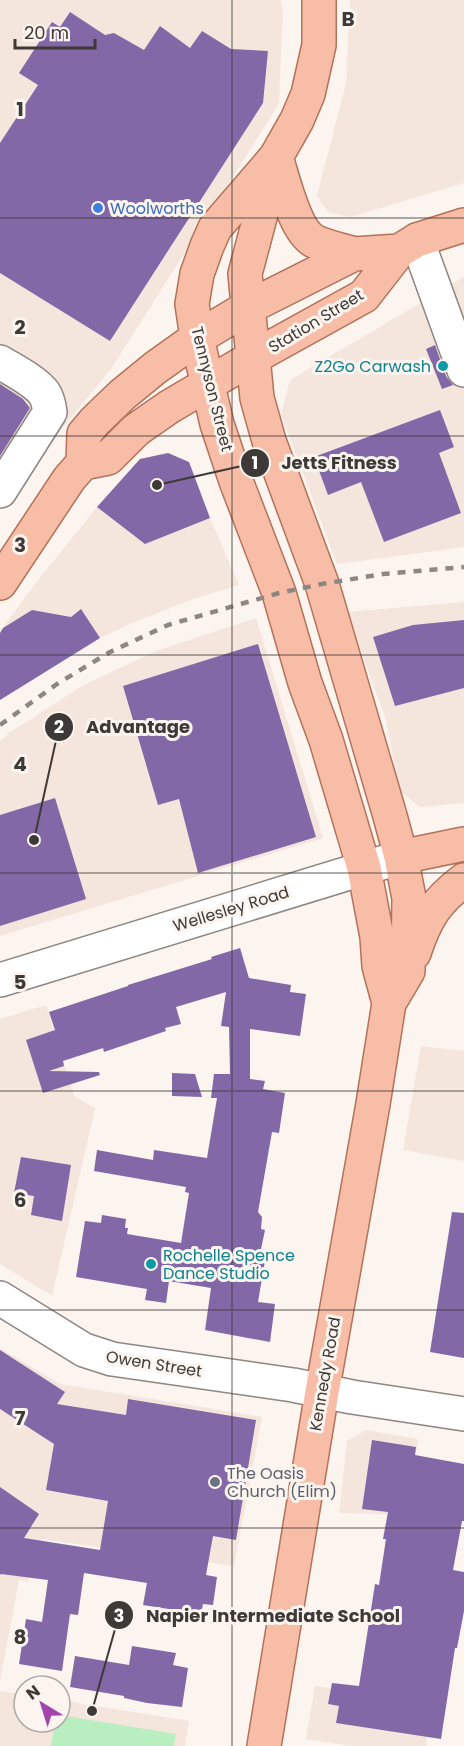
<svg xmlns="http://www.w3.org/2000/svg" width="464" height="1746" viewBox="0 0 464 1746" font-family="Poppins,sans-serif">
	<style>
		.built { fill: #f4e6dd }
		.green { fill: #b9eec0 }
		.building { fill: #8368a7 }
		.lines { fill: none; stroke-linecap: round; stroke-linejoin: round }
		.minor-casing { stroke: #8d8683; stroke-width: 36 }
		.major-casing { stroke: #b3725a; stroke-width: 36 }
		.minor { stroke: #fff; stroke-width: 33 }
		.major { stroke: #f8bda7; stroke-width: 33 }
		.rail { stroke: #8c8784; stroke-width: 4.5; stroke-dasharray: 8 8; stroke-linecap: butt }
		.grid { fill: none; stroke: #3c3937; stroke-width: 1.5; stroke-opacity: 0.55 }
		.shop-dot { fill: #3f7fe0; stroke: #fbf4ef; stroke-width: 2 }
		.culture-dot { fill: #0f9aa8; stroke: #fbf4ef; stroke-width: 2 }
		.worship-dot { fill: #6b7280; stroke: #fbf4ef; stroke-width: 2 }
		.labels { text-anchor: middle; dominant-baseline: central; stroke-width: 6; stroke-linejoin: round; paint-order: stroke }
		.shop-label { font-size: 16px; fill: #366cbe; stroke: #fbf4ef; text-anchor: start }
		.street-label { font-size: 16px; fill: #3c3937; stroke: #fbf4ef }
		.culture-label { font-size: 16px; fill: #0d838f; stroke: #fbf4ef; text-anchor: end }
		.worship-label { font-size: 16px; fill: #5b616d; stroke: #fbf4ef; text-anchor: start }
		.grid-label { font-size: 20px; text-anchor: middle; font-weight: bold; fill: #3c3937; stroke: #fbf4ef; stroke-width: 6; stroke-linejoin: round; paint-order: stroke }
		.leader { fill: none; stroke: #3c3937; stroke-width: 2 }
		.callout-dot { fill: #3c3937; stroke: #fbf4ef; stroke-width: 2 }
		.mark-label { font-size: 18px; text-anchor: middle; font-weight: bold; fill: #fff }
		.callout-label { font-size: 18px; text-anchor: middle; font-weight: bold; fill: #3c3937; stroke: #fbf4ef; stroke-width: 6; stroke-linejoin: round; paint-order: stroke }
	</style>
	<rect width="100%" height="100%" fill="#fbf4ef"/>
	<!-- built -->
	<path class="built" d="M 0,0 L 280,0 L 283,8 L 279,104 L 111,369 L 0,504 Z
		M 350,0 L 464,0 L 464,183 L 350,217 L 328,212 L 317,196 L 346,83 Z
		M 464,277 L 464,547 L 337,564 L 281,414 L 290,380 Z
		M 168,453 L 189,462 L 210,518 L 239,585 L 193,599 L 137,621 L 100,638 L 0,700 L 0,633 L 3,628 L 35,584 L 97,507 L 140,459 Z
		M 464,602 L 464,803 L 420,807 L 399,790 L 386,720 L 347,612 Z
		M 256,618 L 323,838 L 0,936 L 0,741 L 9,733 L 82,686 L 156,651 Z
		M 46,1005 L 74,1096 L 95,1108 L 52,1296 L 0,1264 L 0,1019 Z
		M 421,1046 L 464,1051 L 464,1161 L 403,1150 Z
		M 0,1348 L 60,1384 L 262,1417 L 234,1566 L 41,1539 L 34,1545 L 28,1582 L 19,1580 L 0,1681 Z
		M 366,1430 L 418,1439 L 406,1515 L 339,1513 L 347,1441 Z
		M 315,1686 L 432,1705 L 426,1746 L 351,1746 L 306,1739 Z
		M 0,1691 L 24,1695 L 24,1722 L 60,1722 L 60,1700 L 189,1721 L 185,1746 L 0,1746 Z"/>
	<!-- green -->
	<path class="green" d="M 60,1715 L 176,1734 L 174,1746 L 51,1746 L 55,1722 L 60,1722 Z"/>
	<!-- building -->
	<path class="building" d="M 70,12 L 105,35 L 114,33 L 144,50 L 160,26 L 190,48 L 202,31 L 231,49 L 268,51 L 263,103 L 110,341 L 0,273 L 0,143 L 38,85 L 19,73 L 52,22 L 60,27 Z
		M 435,345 L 446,376 L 453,385 L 442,389 L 426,349 Z
		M 0,384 L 23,399 L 30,408 L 0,456 Z
		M 440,410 L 454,447 L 439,453 L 461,513 L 384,542 L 361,482 L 328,495 L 314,457 Z
		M 168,453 L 189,462 L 210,518 L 145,544 L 97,507 L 140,459 Z
		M 81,609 L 100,638 L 0,700 L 0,633 L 3,628 L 32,610 L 71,617 Z
		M 464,620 L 464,688 L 395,706 L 373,637 L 413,625 Z
		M 258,644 L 316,837 L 198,873 L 179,799 L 158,805 L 123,686 Z
		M 55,798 L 86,899 L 0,926 L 0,815 Z
		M 240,948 L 249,978 L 291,985 L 290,992 L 306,994 L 300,1036 L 250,1029 L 250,1079 L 265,1081 L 263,1089 L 285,1093 L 279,1133 L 272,1132 L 258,1212 L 262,1217 L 261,1229 L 265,1230 L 260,1254 L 266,1255 L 258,1302 L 275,1304 L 270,1342 L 205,1330 L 211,1288 L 169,1281 L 166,1303 L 145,1300 L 147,1289 L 76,1277 L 85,1221 L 101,1223 L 102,1215 L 126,1219 L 125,1228 L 128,1228 L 127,1234 L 181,1243 L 189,1193 L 185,1192 L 186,1187 L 94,1171 L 97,1150 L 153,1160 L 154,1150 L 207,1158 L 217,1098 L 211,1098 L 214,1074 L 230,1074 L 229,1027 L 221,1026 L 226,992 L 176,1007 L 181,1024 L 165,1028 L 166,1031 L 104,1052 L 103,1048 L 63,1061 L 64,1066 L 49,1071 L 99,1072 L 100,1075 L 43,1093 L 26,1040 L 55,1030 L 49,1012 L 128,986 L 128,985 L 212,959 L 211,957 Z
		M 172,1073 L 195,1074 L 202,1097 L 172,1096 Z
		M 21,1157 L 71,1165 L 62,1221 L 31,1215 L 34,1196 L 14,1193 Z
		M 452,1212 L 464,1213 L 464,1358 L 430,1352 Z
		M 0,1350 L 65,1392 L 57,1404 L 126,1415 L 128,1399 L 256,1420 L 236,1540 L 213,1536 L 206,1575 L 217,1577 L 213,1605 L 203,1604 L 201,1614 L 143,1605 L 147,1583 L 84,1573 L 78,1615 L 70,1614 L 62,1671 L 19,1664 L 26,1619 L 42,1622 L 48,1580 L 1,1574 L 0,1575 L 0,1487 L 39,1514 L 24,1538 L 100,1550 L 108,1501 L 46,1490 L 54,1444 L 0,1409 Z
		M 372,1440 L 416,1447 L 415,1455 L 464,1464 L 464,1521 L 462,1521 L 453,1570 L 464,1572 L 464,1611 L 457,1648 L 455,1648 L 441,1739 L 336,1723 L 339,1706 L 328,1704 L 332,1683 L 359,1686 L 375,1584 L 379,1585 L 386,1539 L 383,1539 L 388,1512 L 362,1509 Z
		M 132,1646 L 176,1653 L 173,1665 L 188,1668 L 182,1707 L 147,1703 L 124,1698 L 124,1696 L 70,1687 L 75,1656 L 129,1665 Z"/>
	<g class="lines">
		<!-- minor casing -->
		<g class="minor-casing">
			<path id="minor" d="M 417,240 L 464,370
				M 0,362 C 13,370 35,381 44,393 C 48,399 49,405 50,412 L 0,491
				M 0,980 L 401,857
				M 0,1298 L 84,1350 L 112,1359 L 293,1385 L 352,1397 L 464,1414"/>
		</g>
		<!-- major casing -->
		<g class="major-casing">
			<path id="major" d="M 319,0 L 319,45 L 308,94 L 297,120 L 276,157 L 215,228 L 207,246 L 197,274 L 192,304 L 197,338 L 217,424 L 236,481 L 279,593 L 305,683 L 326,740 L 364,868 L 377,937 L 379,966 L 389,1003
				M 276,157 C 283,178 294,230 314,241 C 326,247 342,250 354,254
				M 83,463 L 84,434 L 95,421 L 122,395 L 155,368 L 197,338 L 247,308 L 354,254 L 399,251
				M 0,583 L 69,479 L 83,463 L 108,458 L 136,430 L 169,407 L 252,358 L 364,296 L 399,251 L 417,240 L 464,225
				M 401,857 L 464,844
				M 414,953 C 425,919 435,902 464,880
				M 264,1746 L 322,1392 L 373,1104 L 389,1003 L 408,971 L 409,898 L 401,857 L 390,816 L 322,584 L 269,441 L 257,398 L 245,274 L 276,157"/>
		</g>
		<!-- minor -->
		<use href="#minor" class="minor"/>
		<!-- major -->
		<use href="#major" class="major"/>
		<!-- rail -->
		<path class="rail" d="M 0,725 L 57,684 L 110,652 L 168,625 L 279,593 L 322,584 L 383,574 L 464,567"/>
	</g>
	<!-- grid -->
	<path class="grid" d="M 232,0 L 232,1746M 0,218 L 464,218M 0,436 L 464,436M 0,655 L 464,655M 0,873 L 464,873M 0,1091 L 464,1091M 0,1310 L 464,1310M 0,1528 L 464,1528"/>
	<!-- markers -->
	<circle class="shop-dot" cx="98" cy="208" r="6"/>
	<g class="culture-dot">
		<circle cx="443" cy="366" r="6"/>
		<circle cx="151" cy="1264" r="6"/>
	</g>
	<circle class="worship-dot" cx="215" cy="1482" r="6"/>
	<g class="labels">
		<!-- shop labels -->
		<g class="shop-label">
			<text x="110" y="208">Woolworths</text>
		</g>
		<!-- street labels -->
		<g class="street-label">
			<text transform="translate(316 321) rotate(-31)">Station Street</text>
			<text transform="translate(212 389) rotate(76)">Tennyson Street</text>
			<text transform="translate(231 909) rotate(-17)">Wellesley Road</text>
			<text transform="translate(154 1364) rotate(9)">Owen Street</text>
			<text transform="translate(325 1374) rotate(-80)">Kennedy Road</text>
		</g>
		<!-- culture labels -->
		<g class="culture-label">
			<text x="431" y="366">Z2Go Carwash</text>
			<text x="163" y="1255" text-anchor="start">Rochelle Spence<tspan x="163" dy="18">Dance Studio</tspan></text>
		</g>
		<!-- worship labels -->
		<g class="worship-label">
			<text x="227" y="1473">The Oasis<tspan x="227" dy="18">Church (Elim)</tspan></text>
		</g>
	</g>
	<g class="grid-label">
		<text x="348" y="26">B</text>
		<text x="20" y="116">1</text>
		<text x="20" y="334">2</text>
		<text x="20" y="552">3</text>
		<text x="20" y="771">4</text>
		<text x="20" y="989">5</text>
		<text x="20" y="1207">6</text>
		<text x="20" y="1425">7</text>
		<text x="20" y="1644">8</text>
	</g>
	<!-- callouts -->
	<path class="leader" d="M157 485L255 463M34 840L59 727M92 1711L119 1615"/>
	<g class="callout-dot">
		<circle cx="157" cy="485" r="6"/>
		<circle cx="34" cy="840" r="6"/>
		<circle cx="92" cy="1711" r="6"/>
		<circle cx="255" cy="463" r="15"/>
		<circle cx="59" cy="727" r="15"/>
		<circle cx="119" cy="1615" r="15"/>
	</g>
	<g class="mark-label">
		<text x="255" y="469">1</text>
		<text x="59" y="733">2</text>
		<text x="119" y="1622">3</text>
	</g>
	<g class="callout-label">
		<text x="339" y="469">Jetts Fitness</text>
		<text x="138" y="733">Advantage</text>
		<text x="273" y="1622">Napier Intermediate School</text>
	</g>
	<!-- north arrow -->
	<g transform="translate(42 1704) rotate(322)"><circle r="28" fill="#fbf4ef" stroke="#afa9a5" stroke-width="1.5"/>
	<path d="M0-4.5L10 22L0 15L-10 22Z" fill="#a445ad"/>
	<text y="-9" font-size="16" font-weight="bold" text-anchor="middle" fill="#3c3937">N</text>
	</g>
	<!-- scale -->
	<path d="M15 39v9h80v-9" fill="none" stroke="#3c3937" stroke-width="3"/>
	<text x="24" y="39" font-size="18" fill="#3c3937" stroke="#fbf4ef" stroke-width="4.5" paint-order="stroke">20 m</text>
</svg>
